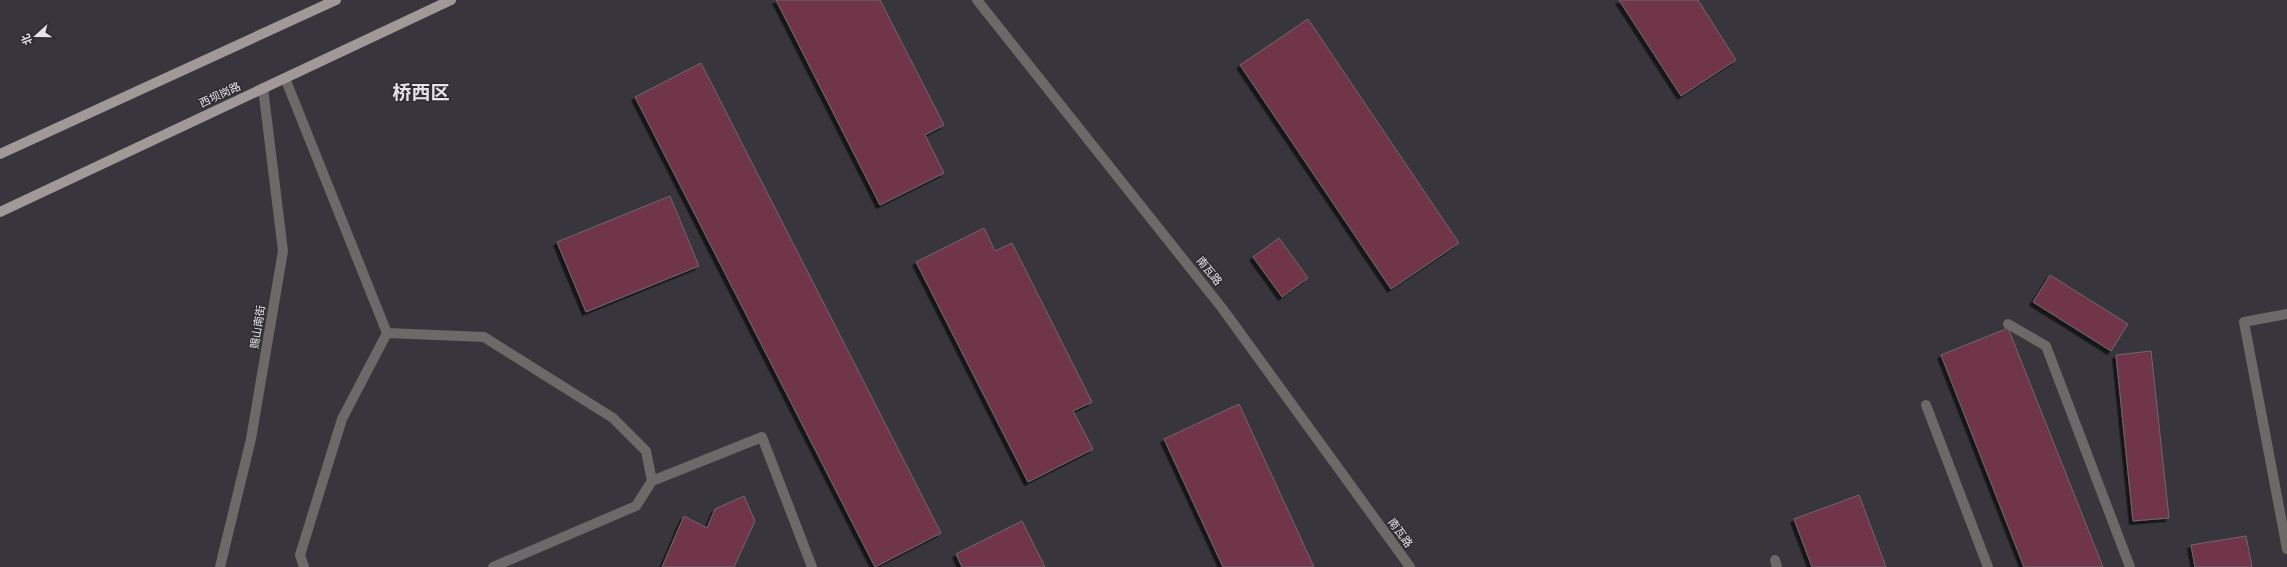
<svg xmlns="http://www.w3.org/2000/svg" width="2287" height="567" viewBox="0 0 2287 567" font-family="'Sofia Sans Condensed','Noto Sans SC',sans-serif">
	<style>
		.building { fill: #6f344a; stroke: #70686a; filter: url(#shadow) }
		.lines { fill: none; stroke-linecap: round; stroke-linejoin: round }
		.minor { stroke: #6c6968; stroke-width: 10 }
		.major { stroke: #a09997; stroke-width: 10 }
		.labels { text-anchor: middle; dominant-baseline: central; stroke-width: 3; stroke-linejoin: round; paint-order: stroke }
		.street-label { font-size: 11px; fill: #e5e4e8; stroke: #2e2c32 }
		.town-label { font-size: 19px; font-weight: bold; fill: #e5e4e8; stroke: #2e2c32 }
	</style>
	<defs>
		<filter id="shadow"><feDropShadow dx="-3.5" dy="3.5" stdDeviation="0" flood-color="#0009"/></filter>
	</defs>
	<rect width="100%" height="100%" fill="#38363c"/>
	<!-- building -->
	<path class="building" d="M 776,0 L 880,0 L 944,125 L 925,135 L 944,173 L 880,205 Z
		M 1619,0 L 1698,0 L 1736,60 L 1681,96 Z
		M 1308,19 L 1459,243 L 1391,289 L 1240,65 Z
		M 701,63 L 941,533 L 875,567 L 635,97 Z
		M 670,196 L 699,266 L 586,312 L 557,242 Z
		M 984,228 L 995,251 L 1012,243 L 1092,402 L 1073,411 L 1093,449 L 1028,482 L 916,262 Z
		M 1279,238 L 1308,278 L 1282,297 L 1253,257 Z
		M 2050,275 L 2128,324 L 2111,351 L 2033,302 Z
		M 2008,328 L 2103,567 L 2024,567 L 1941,355 Z
		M 2151,351 L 2169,518 L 2133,521 L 2116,355 Z
		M 1239,404 L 1314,567 L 1223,567 L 1164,439 Z
		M 1859,495 L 1886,567 L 1812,567 L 1794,519 Z
		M 744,496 L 755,521 L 734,567 L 662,567 L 684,516 L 707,528 L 715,509 Z
		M 1022,521 L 1045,567 L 962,567 L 956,554 Z
		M 2246,536 L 2252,567 L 2195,567 L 2191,545 Z"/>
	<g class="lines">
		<!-- minor -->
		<path class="minor" d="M 977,0 L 1222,308 L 1410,567
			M 285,78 L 387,333 L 342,419 L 300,555 L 304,567
			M 2287,314 L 2244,322 L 2287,549
			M 2008,324 L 2046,346 L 2130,567
			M 387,333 L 484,337 L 613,418 L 646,451 L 652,481 L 636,506 L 493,567
			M 1926,405 L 1988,567
			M 652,481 L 762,437 L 812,567
			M 1775,560 L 1777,567
			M 220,567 L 251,439 L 283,251 L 263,88"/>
		<!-- major -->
		<path class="major" d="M 0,154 L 336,0
			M 0,212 L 451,0"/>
	</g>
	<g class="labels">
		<!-- street labels -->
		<g class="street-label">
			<text transform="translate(220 95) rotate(-25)">西坝岗路</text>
			<text transform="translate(1209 271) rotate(51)">南瓦路</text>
			<text transform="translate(258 327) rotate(-81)">赐山南街</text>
			<text transform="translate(1400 533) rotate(54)">南瓦路</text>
		</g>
		<!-- town labels -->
		<g class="town-label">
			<text x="421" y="93">桥西区</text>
		</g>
	</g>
	<!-- north arrow -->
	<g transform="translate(36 36) rotate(249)" stroke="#2e2c32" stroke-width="3" paint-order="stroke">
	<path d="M0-3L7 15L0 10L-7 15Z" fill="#e5e4e8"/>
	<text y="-6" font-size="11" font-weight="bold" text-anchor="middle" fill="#e5e4e8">北</text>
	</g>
</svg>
